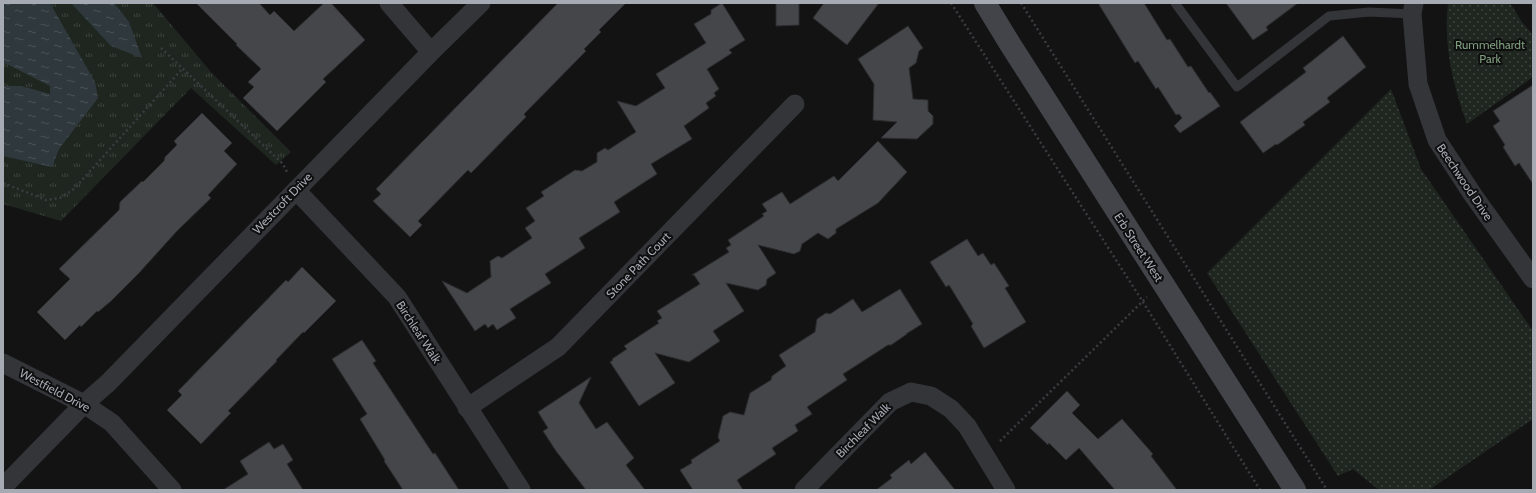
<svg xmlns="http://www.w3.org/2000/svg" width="1536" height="493" viewBox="0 0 1536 493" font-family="Cabin,sans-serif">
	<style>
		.grass { fill: url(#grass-tufts) }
		.park { fill: url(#park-dots) }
		.water { fill: url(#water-ripples) }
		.building { fill: #454649; stroke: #2d2d30 }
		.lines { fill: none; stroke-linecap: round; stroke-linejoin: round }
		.path { stroke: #3a3c40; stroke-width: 2.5; stroke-dasharray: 2 3; stroke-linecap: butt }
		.lane { stroke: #343539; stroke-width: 9 }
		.street { stroke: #343539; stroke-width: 19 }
		.secondary { stroke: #424449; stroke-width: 22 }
		.labels { text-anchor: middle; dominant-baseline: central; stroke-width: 4; stroke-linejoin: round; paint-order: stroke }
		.park-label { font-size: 12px; fill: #7e9d7e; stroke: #0e0e0f }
		.street-label { font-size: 12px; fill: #a6aab3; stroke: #0e0e0f }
	</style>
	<defs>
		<pattern id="grass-tufts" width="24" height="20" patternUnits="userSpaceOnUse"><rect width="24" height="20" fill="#1f2620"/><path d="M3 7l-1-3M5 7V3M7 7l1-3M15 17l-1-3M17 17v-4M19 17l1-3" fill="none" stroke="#3d433e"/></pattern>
		<pattern id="park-dots" width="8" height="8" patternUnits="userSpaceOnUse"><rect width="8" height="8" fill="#1f2620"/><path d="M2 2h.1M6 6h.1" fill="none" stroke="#3d433e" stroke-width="1.8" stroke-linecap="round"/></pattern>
		<pattern id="water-ripples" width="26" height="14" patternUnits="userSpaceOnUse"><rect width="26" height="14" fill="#2f383d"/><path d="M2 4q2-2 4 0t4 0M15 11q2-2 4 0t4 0" fill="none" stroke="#4a5257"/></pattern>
	</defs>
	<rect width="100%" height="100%" fill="#131314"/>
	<!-- grass -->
	<path class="grass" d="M 3,3 L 153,3 L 211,72 L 291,152 L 276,165 L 191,88 L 61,221 L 3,204 Z"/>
	<!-- park -->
	<path class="park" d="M 1448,3 L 1510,3 L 1522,22 L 1533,35 L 1533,77 L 1467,124 C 1453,85 1443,45 1448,3 Z
		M 1391,89 L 1421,169 L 1533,331 L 1533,419 L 1429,490 L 1379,490 L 1353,469 L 1338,476 L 1207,273 Z"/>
	<!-- water -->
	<path class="water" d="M 3,3 L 50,3 L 95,82 L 98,98 L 59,149 L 52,167 L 3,156 L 3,86 L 21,86 L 50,94 L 50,86 L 3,62 Z
		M 71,3 L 114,3 L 129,22 L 142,58 L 111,46 Z"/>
	<!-- building -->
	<path class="building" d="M 196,3 L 259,3 L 270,15 L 274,11 L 294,31 L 324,3 L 331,3 L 365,40 L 323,79 L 326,82 L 277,131 L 243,98 L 254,87 L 248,82 L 261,69 L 236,45 L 237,44 Z
		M 558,3 L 626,3 L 599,30 L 601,32 L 584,49 L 586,51 L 524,114 L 526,117 L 471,173 L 468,170 L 418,221 L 422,225 L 410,237 L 373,201 L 381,194 L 376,189 Z
		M 722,3 L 745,40 L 729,50 L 732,53 L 707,69 L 719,89 L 714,93 L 716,96 L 706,103 L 709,108 L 684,126 L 692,139 L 651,164 L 657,174 L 614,202 L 620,212 L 579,238 L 585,248 L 545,274 L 551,283 L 510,309 L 516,318 L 497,330 L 493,324 L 488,328 L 485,324 L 475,331 L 442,281 L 467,293 L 491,277 L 490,261 L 498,256 L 502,258 L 532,238 L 525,228 L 535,221 L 526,208 L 544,196 L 541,192 L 575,170 L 582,171 L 597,162 L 597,153 L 605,148 L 608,150 L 636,132 L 617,101 L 636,106 L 665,88 L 656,74 L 706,43 L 694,24 L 711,14 L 711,10 Z
		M 776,3 L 799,3 L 799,25 L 776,26 Z
		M 824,3 L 879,3 L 847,45 L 813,18 Z
		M 1098,3 L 1144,3 L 1167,40 L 1170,39 L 1188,67 L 1191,66 L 1209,93 L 1210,92 L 1220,106 L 1180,133 L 1174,126 L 1182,118 L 1179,114 L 1176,115 L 1158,87 L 1156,89 L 1138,61 L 1135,63 Z
		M 1226,3 L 1298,3 L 1266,27 L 1268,30 L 1253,40 Z
		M 908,26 L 923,48 L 919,51 L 916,63 L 909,68 L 913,99 L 928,100 L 928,111 L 933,116 L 933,124 L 917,139 L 881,138 L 897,122 L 873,120 L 874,84 L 858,59 Z
		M 1343,36 L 1366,67 L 1327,98 L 1330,102 L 1303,122 L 1305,125 L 1277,145 L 1276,144 L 1263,153 L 1240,122 L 1306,72 L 1303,68 Z
		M 1533,85 L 1533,184 L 1519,163 L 1515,166 L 1503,147 L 1505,145 L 1493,126 L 1500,121 L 1493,111 Z
		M 202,113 L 232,143 L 224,151 L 237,164 L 208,195 L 211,198 L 177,231 L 139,273 L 111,301 L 98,312 L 97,311 L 81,327 L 80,325 L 65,340 L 37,312 L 70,279 L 59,269 L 119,210 L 120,202 L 142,181 L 143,182 L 164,161 L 165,157 L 177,145 L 174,141 Z
		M 878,141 L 907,172 L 878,203 L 836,229 L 836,233 L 828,239 L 818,233 L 802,244 L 800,251 L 794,254 L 758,245 L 776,273 L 767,279 L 766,285 L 758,290 L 726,283 L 744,311 L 713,331 L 720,341 L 689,362 L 655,353 L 675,383 L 639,406 L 610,362 L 613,360 L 612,359 L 627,349 L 624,346 L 659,323 L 657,321 L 662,318 L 657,311 L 700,284 L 694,275 L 692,275 L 729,252 L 726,248 L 731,245 L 728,240 L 764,216 L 762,214 L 767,211 L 762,204 L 782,192 L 790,204 L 834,176 L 838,181 Z
		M 967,239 L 978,256 L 983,253 L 991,265 L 994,263 L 1009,286 L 1005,288 L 1026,322 L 984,348 L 971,326 L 973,324 L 949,285 L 946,287 L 930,262 Z
		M 302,267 L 336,301 L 304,333 L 303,332 L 276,360 L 277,361 L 228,411 L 231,413 L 201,444 L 167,410 L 182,395 L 178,391 L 286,280 L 288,282 Z
		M 900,289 L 922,324 L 906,334 L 907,334 L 891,345 L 888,345 L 843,374 L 847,380 L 807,407 L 812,414 L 795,425 L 798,431 L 772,448 L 776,454 L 737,480 L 743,490 L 693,490 L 680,470 L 692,463 L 691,460 L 720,441 L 718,437 L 723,416 L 730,412 L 744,415 L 750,393 L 771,380 L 772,376 L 786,366 L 779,355 L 815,332 L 817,319 L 826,313 L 830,314 L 853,299 L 862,312 Z
		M 362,340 L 376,361 L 373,363 L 433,454 L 435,453 L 459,490 L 403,490 L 384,461 L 385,460 L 360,419 L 367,414 L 332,359 Z
		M 591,377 L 579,403 L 596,429 L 607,422 L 634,458 L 626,465 L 645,490 L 586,490 L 556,451 L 543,431 L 548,428 L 538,412 Z
		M 1067,391 L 1080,405 L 1072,413 L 1098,439 L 1122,419 L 1153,454 L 1151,456 L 1177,490 L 1115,490 L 1079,448 L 1066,460 L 1049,443 L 1048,445 L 1030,428 Z
		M 269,442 L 274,449 L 283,444 L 293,460 L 287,464 L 303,490 L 223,490 L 248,474 L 240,461 Z
		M 925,452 L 955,490 L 876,490 L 892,478 L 890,475 L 909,460 L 911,464 Z"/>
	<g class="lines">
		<!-- path -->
		<path class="path" d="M 951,3 L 1143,302 L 1260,490
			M 1021,3 L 1327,490
			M 161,48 L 283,164 L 287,172
			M 3,183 L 46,200 L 60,198 L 74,189 L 183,68
			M 1000,441 L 1147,297"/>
		<!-- lane -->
		<path class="lane" d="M 1175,3 L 1237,87 L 1329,16 L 1369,12 L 1412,14"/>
		<!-- street -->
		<path class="street" d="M 389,3 L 431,52
			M 1414,3 L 1412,14 L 1418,84 L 1437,140 L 1473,195 L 1533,279
			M 296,190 L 397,297 L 521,490
			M 3,363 L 84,404 L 112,423 L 172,490
			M 467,408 L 558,347 L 795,104
			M 3,487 L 84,404 L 108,383 L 431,52 L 481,3
			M 804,490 L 890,402 L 911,392 L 931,396 L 951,409 L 967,426 L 1006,490"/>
		<!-- secondary -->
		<path class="secondary" d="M 985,3 L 1010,44 L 1295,490"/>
	</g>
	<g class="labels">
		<!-- park labels -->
		<g class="park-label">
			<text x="1490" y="44">Rummelhardt<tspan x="1490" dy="14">Park</tspan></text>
		</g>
		<!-- street labels -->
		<g class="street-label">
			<text transform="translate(1465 182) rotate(56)">Beechwood Drive</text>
			<text transform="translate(282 203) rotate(-46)">Westcroft Drive</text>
			<text transform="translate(1139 247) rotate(57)">Erb Street West</text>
			<text transform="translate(638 265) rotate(-46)">Stone Path Court</text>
			<text transform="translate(419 332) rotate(57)">Birchleaf Walk</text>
			<text transform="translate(55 390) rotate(28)">Westfield Drive</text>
			<text transform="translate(863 430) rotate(-45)">Birchleaf Walk</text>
		</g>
	</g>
	<!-- border -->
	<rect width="1536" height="493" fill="none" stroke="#a6aab3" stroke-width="8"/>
</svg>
